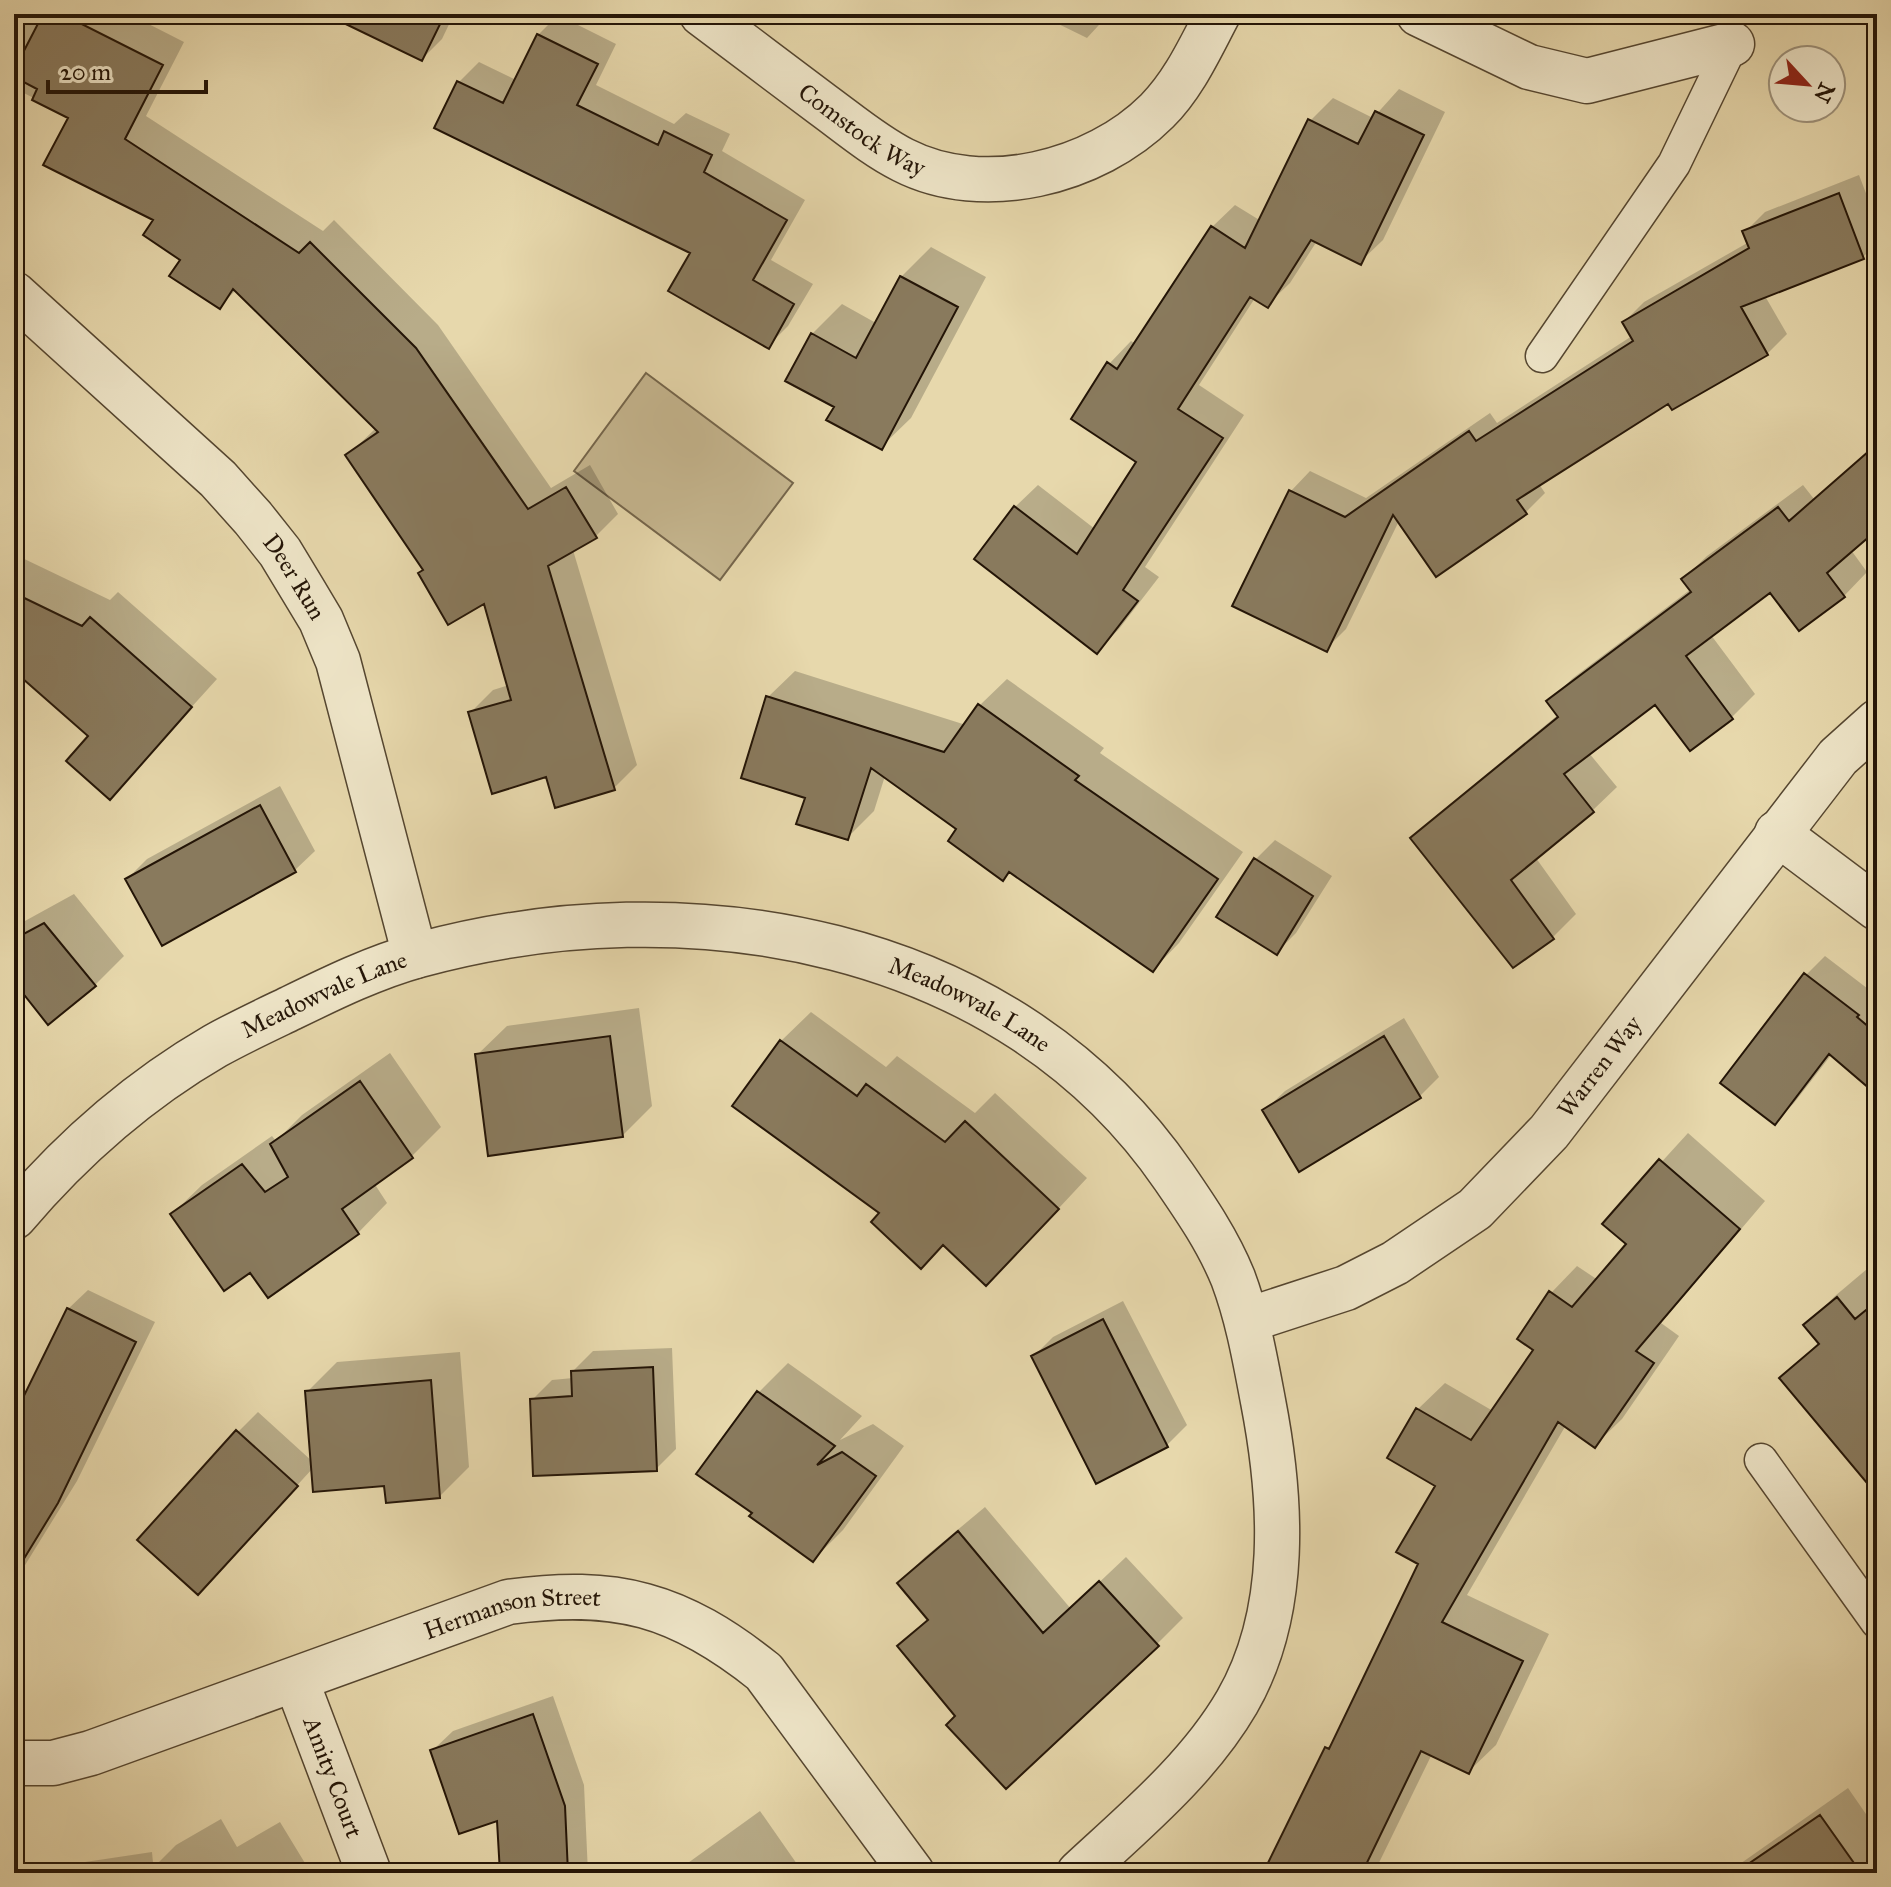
<svg xmlns="http://www.w3.org/2000/svg" width="1891" height="1887" viewBox="0 0 1891 1887" font-family="'IM FELL Great Primer',serif">
	<style>
		.green { fill: #c6b790; stroke: #75664c; stroke-width: 2 }
		.shadow { fill: #0003 }
		.building { fill: #897a5d; stroke: #241507; stroke-width: 2 }
		.lines { fill: none; stroke-linecap: round; stroke-linejoin: round }
		.lane-casing { stroke: #554630; stroke-width: 35 }
		.street-casing { stroke: #554630; stroke-width: 47 }
		.lane { stroke: #efe6c9; stroke-width: 32 }
		.street { stroke: #efe6c9; stroke-width: 44 }
		.labels { text-anchor: middle; dominant-baseline: central; stroke-width: 6; stroke-linejoin: round; paint-order: stroke }
		.street-label { font-size: 24px; fill: #241507; stroke: #efe6c9 }
	</style>
	<rect width="100%" height="100%" fill="#e7d8ac"/>
	<filter id="stains"><feTurbulence type="fractalNoise" baseFrequency=".0025" numOctaves="4"/><feColorMatrix values="0 0 0 0 .2 0 0 0 0 .09 0 0 0 0 .02 0 0 0 .5 -.17"/></filter>
	<radialGradient id="worn" r=".72"><stop offset=".6" stop-color="#630" stop-opacity="0"/><stop offset="1" stop-color="#630" stop-opacity=".3"/></radialGradient>
	<!-- green -->
	<path class="green" d="M 646,373 L 793,483 L 720,580 L 574,471 Z"/>
	<!-- shadow -->
	<path class="shadow" d="M 14,14 L 129,14 L 184,42 L 146,116 L 323,231 L 334,220 L 438,325 L 551,488 L 590,465 L 618,514 L 595,537 L 573,550 L 637,765 L 614,788 L 548,775 L 470,713 L 493,690 L 509,685 L 485,601 L 425,569 L 347,456 L 376,428 L 237,289 L 219,307 L 156,219 L 71,117 L 14,88 Z
		M 348,14 L 454,14 L 442,39 L 422,59 Z
		M 1038,14 L 1109,14 L 1087,38 Z
		M 558,15 L 616,44 L 596,85 L 674,124 L 686,113 L 730,134 L 722,151 L 805,200 L 771,260 L 813,284 L 788,326 L 768,346 L 692,252 L 437,127 L 459,82 L 479,62 L 516,80 L 538,35 Z
		M 1399,89 L 1445,112 L 1383,240 L 1360,262 L 1317,241 L 1290,283 L 1267,305 L 1255,298 L 1199,385 L 1244,415 L 1145,567 L 1159,577 L 1119,629 L 1097,651 L 1015,507 L 1038,485 L 1095,529 L 1139,461 L 1109,364 L 1131,341 L 1136,344 L 1212,227 L 1235,205 L 1261,221 L 1310,121 L 1333,98 L 1373,118 Z
		M 1859,175 L 1877,222 L 1877,243 L 1863,257 L 1765,296 L 1787,334 L 1767,354 L 1669,401 L 1539,484 L 1545,493 L 1525,513 L 1399,521 L 1346,629 L 1326,649 L 1291,491 L 1310,471 L 1366,498 L 1490,413 L 1497,423 L 1632,336 L 1624,322 L 1644,302 L 1749,242 L 1745,232 L 1765,212 Z
		M 1877,175 L 1877,190 L 1871,187 Z
		M 931,247 L 986,277 L 911,418 L 881,447 L 836,406 L 812,334 L 842,304 L 876,323 L 901,277 Z
		M 1877,444 L 1877,528 L 1851,550 L 1867,572 L 1844,596 L 1771,590 L 1711,635 L 1755,694 L 1732,717 L 1690,748 L 1655,703 L 1589,753 L 1617,787 L 1593,810 L 1536,858 L 1576,914 L 1552,938 L 1413,839 L 1437,815 L 1559,714 L 1549,701 L 1573,678 L 1691,589 L 1683,579 L 1707,556 L 1803,485 L 1814,499 Z
		M 16,555 L 110,600 L 118,592 L 217,679 L 110,797 L 91,736 L 21,674 L 14,681 Z
		M 795,671 L 966,725 L 980,705 L 1007,679 L 1104,748 L 1100,753 L 1243,852 L 1179,943 L 1153,970 L 885,776 L 874,811 L 847,838 L 808,797 L 768,697 Z
		M 280,786 L 315,851 L 295,870 L 127,879 L 147,859 Z
		M 1275,840 L 1332,876 L 1296,933 L 1277,952 L 1255,860 Z
		M 74,894 L 124,956 L 95,985 L 26,994 L 14,1004 L 14,927 Z
		M 1825,956 L 1876,995 L 1877,1092 L 1832,1054 L 1794,1103 L 1775,1122 L 1806,975 Z
		M 639,1008 L 652,1106 L 622,1136 L 477,1055 L 507,1026 Z
		M 811,1012 L 886,1067 L 897,1056 L 975,1113 L 995,1093 L 1087,1178 L 1016,1254 L 943,1243 L 882,1213 L 781,1041 Z
		M 1404,1018 L 1439,1077 L 1420,1096 L 1265,1110 L 1285,1091 Z
		M 390,1053 L 441,1127 L 412,1156 L 374,1183 L 387,1203 L 358,1233 L 250,1270 L 172,1214 L 202,1185 L 272,1136 L 276,1141 L 302,1115 Z
		M 1688,1133 L 1765,1201 L 1661,1323 L 1679,1336 L 1622,1419 L 1595,1445 L 1566,1425 L 1467,1595 L 1549,1634 L 1496,1745 L 1469,1771 L 1432,1754 L 1374,1873 L 1266,1873 L 1327,1748 L 1337,1738 L 1420,1563 L 1437,1485 L 1418,1409 L 1445,1383 L 1493,1411 L 1536,1349 L 1551,1293 L 1577,1266 L 1598,1280 L 1628,1244 L 1605,1224 Z
		M 1877,1176 L 1877,1196 L 1868,1190 Z
		M 1867,1269 L 1877,1281 L 1877,1492 L 1781,1379 L 1819,1342 L 1805,1326 L 1835,1296 Z
		M 88,1290 L 155,1322 L 77,1481 L 14,1583 L 14,1421 L 68,1309 Z
		M 1123,1301 L 1187,1425 L 1167,1445 L 1033,1357 L 1053,1337 Z
		M 672,1348 L 676,1449 L 656,1469 L 532,1400 L 552,1380 L 573,1378 L 573,1371 L 593,1351 Z
		M 460,1352 L 469,1467 L 440,1496 L 313,1468 L 217,1573 L 238,1432 L 258,1412 L 313,1462 L 307,1392 L 337,1362 Z
		M 788,1363 L 862,1416 L 840,1440 L 873,1424 L 904,1446 L 843,1530 L 813,1560 L 755,1513 L 699,1473 L 759,1392 Z
		M 1877,1499 L 1877,1512 L 1871,1505 Z
		M 985,1507 L 1071,1609 L 1126,1557 L 1183,1618 L 1157,1644 L 958,1716 L 900,1646 L 928,1618 L 899,1583 L 925,1557 Z
		M 553,1696 L 584,1785 L 588,1873 L 502,1873 L 499,1818 L 433,1750 L 453,1731 Z
		M 1848,1788 L 1877,1830 L 1877,1873 L 1727,1873 Z
		M 760,1811 L 797,1864 L 788,1873 L 674,1873 Z
		M 221,1819 L 237,1847 L 280,1822 L 311,1873 L 161,1873 L 156,1865 L 176,1845 Z
		M 152,1852 L 154,1873 L 74,1873 L 85,1862 Z"/>
	<!-- building -->
	<path class="building" d="M 43,14 L 62,14 L 163,65 L 125,139 L 299,253 L 310,242 L 416,348 L 528,509 L 566,487 L 597,538 L 548,566 L 615,790 L 555,808 L 546,777 L 492,794 L 468,712 L 511,700 L 484,604 L 448,625 L 418,573 L 423,570 L 345,455 L 378,432 L 233,289 L 220,309 L 169,276 L 180,260 L 143,235 L 153,220 L 43,165 L 68,118 L 32,100 L 37,89 L 14,77 L 14,70 Z
		M 325,14 L 445,14 L 422,61 Z
		M 537,34 L 598,64 L 577,105 L 658,145 L 664,131 L 712,155 L 704,172 L 787,220 L 753,280 L 794,304 L 769,349 L 668,291 L 690,253 L 434,128 L 457,81 L 503,103 Z
		M 1375,111 L 1424,135 L 1361,265 L 1311,240 L 1268,308 L 1250,297 L 1178,409 L 1223,438 L 1123,590 L 1138,601 L 1097,654 L 974,559 L 1014,506 L 1077,554 L 1136,462 L 1071,419 L 1107,362 L 1117,369 L 1211,226 L 1245,248 L 1308,119 L 1358,144 Z
		M 1839,193 L 1864,259 L 1741,307 L 1768,355 L 1672,410 L 1668,404 L 1517,500 L 1527,514 L 1436,577 L 1393,515 L 1327,652 L 1232,606 L 1289,490 L 1345,517 L 1469,431 L 1476,441 L 1633,341 L 1622,322 L 1749,248 L 1742,231 Z
		M 900,276 L 958,307 L 882,450 L 826,420 L 834,407 L 785,381 L 811,333 L 856,358 Z
		M 1877,444 L 1877,530 L 1827,573 L 1845,597 L 1799,631 L 1770,593 L 1686,656 L 1733,719 L 1690,751 L 1655,705 L 1564,774 L 1594,812 L 1511,880 L 1554,939 L 1513,968 L 1410,838 L 1558,717 L 1546,701 L 1691,592 L 1681,579 L 1778,507 L 1789,521 Z
		M 14,593 L 82,626 L 90,617 L 192,707 L 110,800 L 66,761 L 88,736 L 14,671 Z
		M 766,696 L 944,752 L 978,704 L 1079,776 L 1075,780 L 1218,879 L 1153,972 L 1009,872 L 1003,881 L 948,841 L 956,829 L 871,768 L 848,840 L 796,824 L 805,798 L 741,778 Z
		M 260,805 L 296,872 L 162,946 L 125,879 Z
		M 1254,858 L 1313,896 L 1277,955 L 1216,917 Z
		M 44,923 L 96,986 L 48,1025 L 14,982 L 14,939 Z
		M 1804,973 L 1859,1015 L 1857,1017 L 1877,1034 L 1877,1095 L 1829,1054 L 1775,1125 L 1720,1083 Z
		M 610,1036 L 623,1137 L 488,1156 L 475,1054 Z
		M 1384,1036 L 1421,1098 L 1299,1172 L 1262,1110 Z
		M 780,1040 L 857,1096 L 866,1084 L 945,1142 L 965,1121 L 1059,1209 L 986,1286 L 943,1245 L 921,1269 L 871,1222 L 879,1213 L 732,1106 Z
		M 360,1081 L 413,1158 L 342,1209 L 359,1234 L 268,1298 L 250,1273 L 224,1291 L 170,1214 L 242,1164 L 265,1192 L 288,1177 L 270,1144 Z
		M 1659,1159 L 1740,1229 L 1636,1351 L 1654,1363 L 1595,1448 L 1558,1422 L 1442,1622 L 1523,1661 L 1469,1774 L 1421,1751 L 1362,1873 L 1263,1873 L 1325,1747 L 1329,1749 L 1418,1564 L 1396,1552 L 1435,1486 L 1387,1458 L 1416,1408 L 1471,1440 L 1533,1350 L 1517,1339 L 1549,1291 L 1572,1307 L 1626,1244 L 1602,1224 Z
		M 1837,1297 L 1855,1319 L 1877,1301 L 1877,1495 L 1779,1378 L 1819,1344 L 1803,1325 Z
		M 67,1308 L 136,1342 L 58,1503 L 14,1575 L 14,1416 Z
		M 1103,1319 L 1168,1447 L 1096,1484 L 1031,1356 Z
		M 653,1367 L 657,1471 L 533,1476 L 530,1399 L 572,1396 L 571,1371 Z
		M 431,1380 L 440,1498 L 386,1503 L 384,1486 L 313,1492 L 305,1391 Z
		M 757,1391 L 835,1446 L 817,1465 L 842,1452 L 876,1476 L 813,1562 L 749,1516 L 752,1513 L 696,1474 Z
		M 236,1430 L 298,1486 L 198,1595 L 137,1540 Z
		M 958,1531 L 1043,1633 L 1099,1581 L 1159,1646 L 1006,1789 L 946,1725 L 955,1716 L 897,1646 L 928,1620 L 897,1583 Z
		M 533,1714 L 565,1806 L 568,1873 L 500,1873 L 497,1821 L 459,1834 L 430,1750 Z
		M 1820,1815 L 1861,1873 L 1735,1873 Z"/>
	<g class="lines">
		<!-- lane casing -->
		<g class="lane-casing">
			<path id="lane" d="M 1542,356 L 1674,164 L 1732,44
				M 1761,1460 L 1877,1622"/>
		</g>
		<!-- street casing -->
		<g class="street-casing">
			<g id="street">
				<path id="s1" d="M 702,14 C 742,44 783,75 823,105 C 849,124 875,146 903,160 C 983,201 1095,173 1157,111 C 1184,84 1200,48 1218,14"/>
				<path d="M 1419,14 L 1529,67 L 1587,81 L 1732,44"/>
				<path id="s2" d="M 14,294 L 218,479 L 253,518 L 280,552 L 303,590 L 321,620 L 338,661 L 415,956"/>
				<path d="M 1777,833 L 1877,908"/>
				<path id="s3" d="M 14,1217 C 71,1150 139,1090 215,1046 C 240,1032 266,1020 291,1008 C 332,988 375,967 419,955 C 687,882 1008,935 1174,1177 C 1196,1209 1218,1241 1233,1278 C 1248,1318 1255,1359 1263,1401 C 1282,1499 1289,1612 1237,1702 C 1198,1769 1135,1821 1079,1873"/>
				<path id="s4" d="M 1248,1320 L 1346,1288 L 1395,1263 L 1475,1209 L 1549,1132 L 1838,757 L 1877,722"/>
				<path id="s5" d="M 296,1680 L 369,1873"/>
				<path id="s6" d="M 14,1763 L 53,1763 L 91,1753 L 508,1602 C 616,1587 679,1604 764,1672 L 912,1873"/>
			</g>
		</g>
		<!-- lane -->
		<use href="#lane" class="lane"/>
		<!-- street -->
		<use href="#street" class="street"/>
	</g>
	<g class="labels">
		<!-- street labels -->
		<g class="street-label">
			<text stroke="none"><textPath href="#s1" startOffset="198">Comstock Way</textPath></text>
			<text stroke="none"><textPath href="#s2" startOffset="400">Deer Run</textPath></text>
			<text stroke="none"><textPath href="#s3" startOffset="386">Meadowvale Lane</textPath></text>
			<text stroke="none"><textPath href="#s3" startOffset="1056">Meadowvale Lane</textPath></text>
			<text stroke="none"><textPath href="#s4" startOffset="444">Warren Way</textPath></text>
			<text stroke="none"><textPath href="#s6" startOffset="524">Hermanson Street</textPath></text>
			<text stroke="none"><textPath href="#s5" startOffset="104">Amity Court</textPath></text>
		</g>
	</g>
	<!-- margin -->
	<rect width="1891" height="1887" fill="none" stroke="#e7d8ac" stroke-width="48"/>
	<rect x="16" y="16" width="1859" height="1855" fill="none" stroke="#241507" stroke-width="4"/>
	<rect x="24" y="24" width="1843" height="1839" fill="none" stroke="#241507" stroke-width="2"/>
	<!-- north arrow -->
	<g transform="translate(1807 84) rotate(116)"><circle r="38" fill="#efe6c9" stroke="#9e927b" stroke-width="2"/>
	<path d="M0-6L14 30L0 20L-14 30Z" fill="#8f2418"/>
	<text y="-12" font-size="22" font-weight="bold" text-anchor="middle" fill="#241507">N</text>
	</g>
	<!-- scale -->
	<path d="M48 80v12h158v-12" fill="none" stroke="#241507" stroke-width="4"/>
	<text x="60" y="80" font-size="24" fill="#241507" stroke="#efe6c9" stroke-width="6" paint-order="stroke">20 m</text>
	<rect width="100%" height="100%" filter="url(#stains)"/>
	<rect width="100%" height="100%" fill="url(#worn)"/>
</svg>
